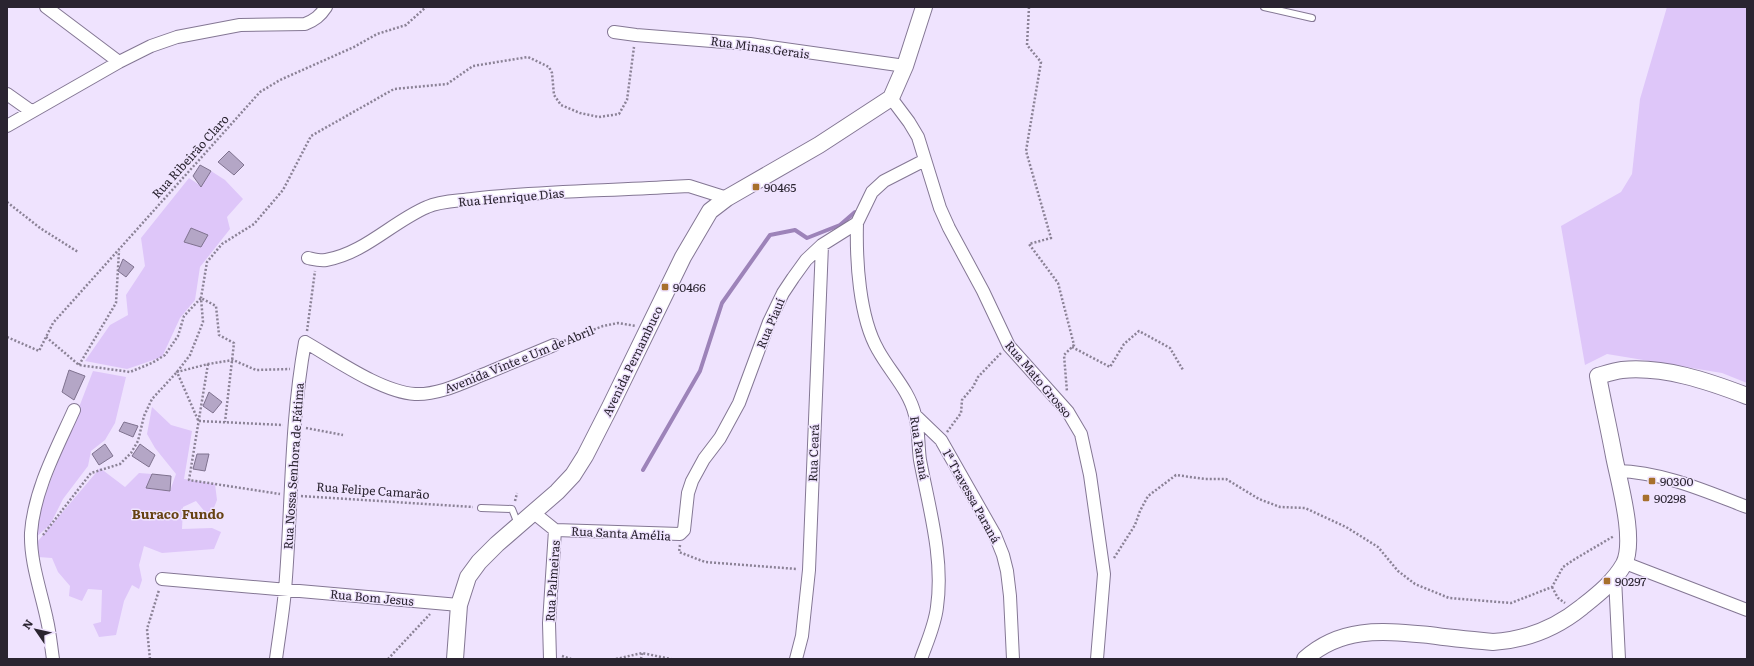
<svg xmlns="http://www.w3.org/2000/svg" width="1754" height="666" viewBox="0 0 1754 666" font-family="Literata,serif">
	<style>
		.green { fill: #dec6f9 }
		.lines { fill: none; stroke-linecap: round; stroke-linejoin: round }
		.stream { stroke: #9d83b9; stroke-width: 4 }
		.building { fill: #b4a6c6; stroke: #7f728f }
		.lane-casing { stroke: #847794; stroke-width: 8 }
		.street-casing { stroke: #847794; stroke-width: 14 }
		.secondary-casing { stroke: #847794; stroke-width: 18 }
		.path { stroke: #8b8296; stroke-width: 2.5; stroke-dasharray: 2 2; stroke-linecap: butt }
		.lane { stroke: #fff; stroke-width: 6 }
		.street { stroke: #fff; stroke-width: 12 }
		.secondary { stroke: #fff; stroke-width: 16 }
		.poi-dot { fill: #a7702c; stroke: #efe3fe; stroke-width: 1.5 }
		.labels { text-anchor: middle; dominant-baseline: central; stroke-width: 3; stroke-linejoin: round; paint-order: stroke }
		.street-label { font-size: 12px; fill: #2a2430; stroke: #efe3fe }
		.poi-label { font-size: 12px; fill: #2a2430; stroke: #efe3fe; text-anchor: start }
		.neighbourhood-label { font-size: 13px; font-weight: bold; fill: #674212; stroke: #efe3fe }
	</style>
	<rect width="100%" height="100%" fill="#efe3fe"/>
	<!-- green -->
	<path class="green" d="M 1667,7 L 1747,7 L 1747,383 L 1722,373 L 1607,354 L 1585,365 L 1561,226 L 1621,192 L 1632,174 L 1640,99 Z
		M 211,171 L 225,180 L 243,199 L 227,217 L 230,229 L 200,267 L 195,300 L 180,318 L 162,357 L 127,369 L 85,361 L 110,325 L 128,315 L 126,295 L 145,266 L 141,238 L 189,178 L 201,186 Z
		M 93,371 L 126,377 L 115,423 L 105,440 L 91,451 L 88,466 L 63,499 L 50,525 L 35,538 L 37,516 Z
		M 152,407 L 171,425 L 192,431 L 184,479 L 215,484 L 217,500 L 210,518 L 196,501 L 183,507 L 182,529 L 212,528 L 221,532 L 214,549 L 162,553 L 144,546 L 139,565 L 142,580 L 139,589 L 132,585 L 124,601 L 116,635 L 99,637 L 93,624 L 101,622 L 102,590 L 88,589 L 82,601 L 69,596 L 70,586 L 58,572 L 52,558 L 38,557 L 38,541 L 100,468 L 125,487 L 139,473 L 152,474 L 146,488 L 170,491 L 176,474 L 155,448 L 147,434 Z"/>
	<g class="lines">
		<!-- stream -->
		<path class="stream" d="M 643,470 L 700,371 L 722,303 L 770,235 L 795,230 L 807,238 L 840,225 L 855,212"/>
	</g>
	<!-- building -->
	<path class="building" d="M 229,151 L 244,165 L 234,175 L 218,162 Z
		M 200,165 L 211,171 L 201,187 L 193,176 Z
		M 191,228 L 208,235 L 201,247 L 184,242 Z
		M 123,259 L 134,267 L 126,277 L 118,271 Z
		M 69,370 L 85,376 L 74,400 L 62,392 Z
		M 209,392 L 222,402 L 213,413 L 203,406 Z
		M 124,422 L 138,426 L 133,437 L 119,431 Z
		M 105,444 L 113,456 L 99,465 L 92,454 Z
		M 140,444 L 155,455 L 149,467 L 132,456 Z
		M 197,454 L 209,454 L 205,471 L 193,469 Z
		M 152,474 L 171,476 L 170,491 L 146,488 Z"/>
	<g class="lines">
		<!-- lane casing -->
		<g class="lane-casing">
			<path id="lane" d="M 1264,7 L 1312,18
				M 481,508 L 512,509 L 518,524"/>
		</g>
		<!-- street casing -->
		<g class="street-casing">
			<path id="street" d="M 46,7 L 119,62
				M 614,32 L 636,35 L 750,44 L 905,66
				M 7,94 L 31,111
				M 891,98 L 909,122 L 918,137 L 940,208 L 949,228 L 983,291 L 1009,346 L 1068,412 L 1081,434 L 1090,475 L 1104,574 L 1097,659
				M 7,126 L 119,62 L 151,46 L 177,37 L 240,25 L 305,24 C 315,20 320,16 326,7
				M 857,223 C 856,260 859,317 878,350 C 890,372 909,390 915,415 C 919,430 918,446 920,460 C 929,508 944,558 937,607 C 935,625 927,642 921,659
				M 308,258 C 313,259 320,261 326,260 C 365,253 392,222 427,207 C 440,201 458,201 472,199 C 537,191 604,191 669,187 L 689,186 L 727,198
				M 915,415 L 941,440 L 995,535 L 1003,555 L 1007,571 L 1010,596 L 1013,659
				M 1617,471 C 1663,472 1705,491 1747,507
				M 534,513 L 555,530 L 549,623 L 550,659
				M 555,530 L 680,534 L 684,530 L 688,493 L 692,481 L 704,459 L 720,438 L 739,403 L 769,322 L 783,293 L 793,278 L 806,260 L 822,245 L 857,223 L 872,192 L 884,181 L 925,160
				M 1625,563 L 1747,610
				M 1615,578 L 1619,659
				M 162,579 L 459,605
				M 53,659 C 51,646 50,633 47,620 C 41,591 30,562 31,533 C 34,490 57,448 74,410
				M 276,659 C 279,636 283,613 285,590 C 292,507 290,424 305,342 C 335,359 381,392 415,394 C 440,395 464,382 487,373 C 509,364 532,354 554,345
				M 796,659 L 802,636 L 809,570 L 822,245"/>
		</g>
		<!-- secondary casing -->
		<g class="secondary-casing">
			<path id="secondary" d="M 455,659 L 459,605 L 468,577 L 479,562 L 497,544 L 557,492 L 573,475 L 585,456 L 610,407 L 683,257 L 710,211 L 727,198 L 819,145 L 891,98 L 905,66 L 924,7
				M 1305,659 C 1342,626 1383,631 1429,635 C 1450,638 1471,640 1493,642 C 1526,640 1556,628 1582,607 C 1597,595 1614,582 1624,564 C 1636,540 1619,482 1614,456 C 1609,429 1603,403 1598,376 C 1605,374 1614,371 1622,370 C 1664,366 1708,381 1747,396"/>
		</g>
		<!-- path -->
		<path class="path" d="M 1029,7 L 1027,45 L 1041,62 L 1026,151 L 1051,238 L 1029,244 L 1058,283 L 1074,345 L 1064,355 L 1067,392
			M 7,202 L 40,228 L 78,252
			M 307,331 L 315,271
			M 7,337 L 39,351 L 53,323 L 260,92 L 280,80 L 354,47 L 377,34 L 406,25 L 426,7
			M 46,337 L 79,365 L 130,372 L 152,363 L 165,355 L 178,336 L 184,316 L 201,298 L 216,306 L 219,335 L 234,343 L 225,422
			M 564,341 L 603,326 L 618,323 L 636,326
			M 1072,347 L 1110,367 L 1124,344 L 1139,331 L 1170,348 L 1183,370
			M 208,364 L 189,480 L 280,494
			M 79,365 L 116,303 L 119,251
			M 198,420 L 177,372 L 208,364 L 233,360 L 256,370 L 290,369
			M 199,421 L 283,425
			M 306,428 L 343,435
			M 947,432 L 961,413 L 962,400 L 973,387 L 978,377 L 1001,353
			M 301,496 L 473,507
			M 515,501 L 517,493
			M 43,535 L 91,473 L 120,464 L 131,453 L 138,441 L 144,416 L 152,399 L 177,372 L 190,355 L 203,322 L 201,298 L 207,262 L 222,244 L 254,224 L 283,190 L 311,136 L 394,89 L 447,84 L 473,66 L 528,57 L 549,67 L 552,73 L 554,95 L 561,105 L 580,113 L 599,117 L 619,114 L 627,100 L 634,47
			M 680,545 L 679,552 L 705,562 L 797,569
			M 1114,558 L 1135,525 L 1140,511 L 1148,496 L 1176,475 L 1205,479 L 1226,479 L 1259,499 L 1280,507 L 1305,508 L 1346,527 L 1378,547 L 1398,571 L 1415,584 L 1449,598 L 1511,603 L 1552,587 L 1563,567 L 1575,559 L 1614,536
			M 1552,587 L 1558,598 L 1565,603
			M 562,656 L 571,659
			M 150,659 L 147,629 L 159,590
			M 388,659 L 430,614
			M 616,659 L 642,653 L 671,659
			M 641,659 L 642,653"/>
		<!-- lane -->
		<use href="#lane" class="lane"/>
		<!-- street -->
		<use href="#street" class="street"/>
		<!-- secondary -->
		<use href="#secondary" class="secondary"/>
	</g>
	<!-- markers -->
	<g class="poi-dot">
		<rect x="752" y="183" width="8" height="8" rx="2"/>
		<rect x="661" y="283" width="8" height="8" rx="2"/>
		<rect x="1648" y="477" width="8" height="8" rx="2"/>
		<rect x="1642" y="494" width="8" height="8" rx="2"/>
		<rect x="1603" y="577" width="8" height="8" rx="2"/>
	</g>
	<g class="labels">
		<!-- street labels -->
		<g class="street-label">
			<text transform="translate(760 47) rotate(8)">Rua Minas Gerais</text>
			<text transform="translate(190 156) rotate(-48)">Rua Ribeirão Claro</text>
			<text transform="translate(511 197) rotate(-5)">Rua Henrique Dias</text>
			<text transform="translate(770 323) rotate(-67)">Rua Piauí</text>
			<text transform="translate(519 359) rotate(-22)">Avenida Vinte e Um de Abril</text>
			<text transform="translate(632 361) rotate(-64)">Avenida Pernambuco</text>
			<text transform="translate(1039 379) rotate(50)">Rua Mato Grosso</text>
			<text transform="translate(920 448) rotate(81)">Rua Paraná</text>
			<text transform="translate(813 453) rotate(-88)">Rua Ceará</text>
			<text transform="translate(293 466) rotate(-86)">Rua Nossa Senhora de Fátima</text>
			<text transform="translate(373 490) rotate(4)">Rua Felipe Camarão</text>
			<text transform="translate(972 496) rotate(61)">1ª Travessa Paraná</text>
			<text transform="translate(621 533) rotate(3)">Rua Santa Amélia</text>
			<text transform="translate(552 581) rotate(-86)">Rua Palmeiras</text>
			<text transform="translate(372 597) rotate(5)">Rua Bom Jesus</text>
		</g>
		<!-- poi labels -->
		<g class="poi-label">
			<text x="764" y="187">90465</text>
			<text x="673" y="287">90466</text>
			<text x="1660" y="481">90300</text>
			<text x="1654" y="498">90298</text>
			<text x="1615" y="581">90297</text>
		</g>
		<!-- neighbourhood labels -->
		<g class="neighbourhood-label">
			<text x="178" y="513">Buraco Fundo</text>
		</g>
	</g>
	<!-- border -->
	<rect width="1754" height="666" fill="none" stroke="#2a2430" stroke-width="16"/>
	<!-- north arrow -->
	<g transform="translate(36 630) rotate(304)" stroke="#efe3fe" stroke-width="3" paint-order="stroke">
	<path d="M0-3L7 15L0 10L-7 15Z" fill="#2a2430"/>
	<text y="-6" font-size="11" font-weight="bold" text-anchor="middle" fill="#2a2430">N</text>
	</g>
</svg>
